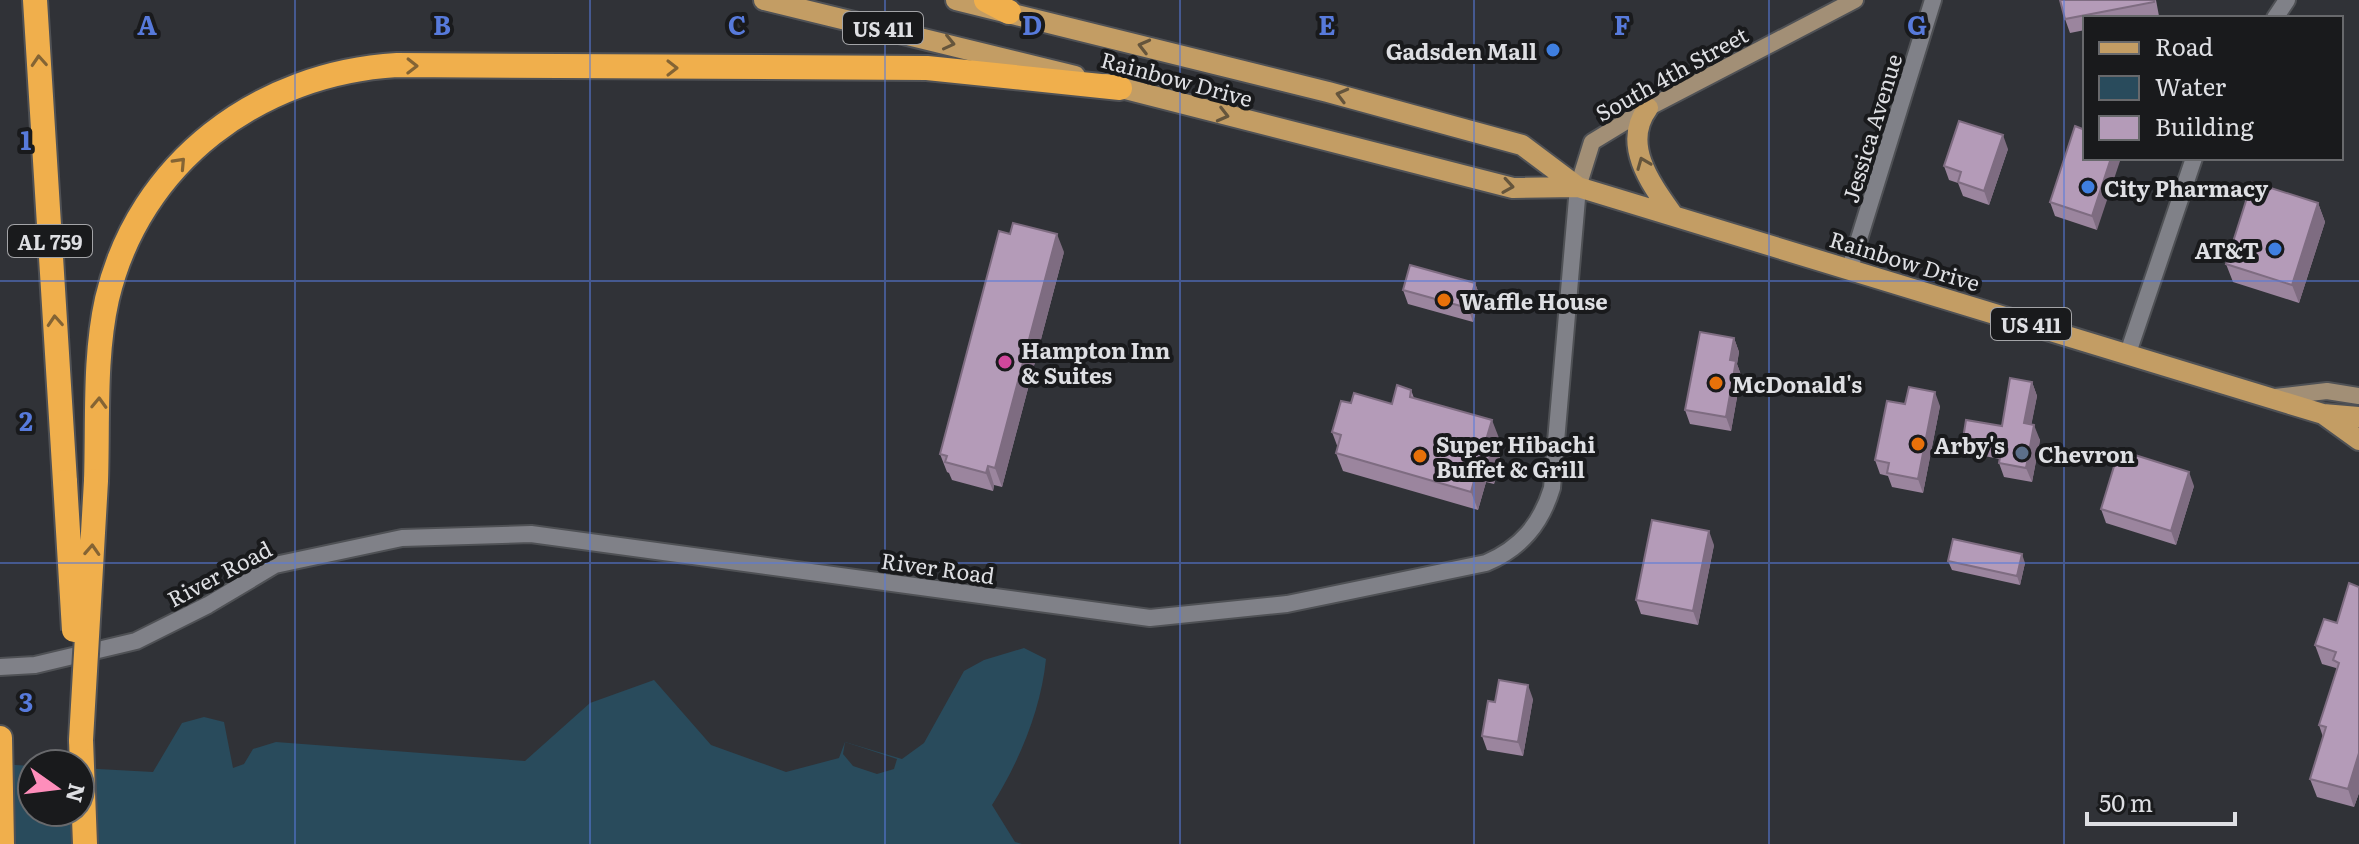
<svg xmlns="http://www.w3.org/2000/svg" width="2359" height="844" viewBox="0 0 2359 844" font-family="Literata,serif">
	<style>
		.water { fill: #294b5c }
		.pier { fill: #303237 }
		.lines { fill: none; stroke-linecap: round; stroke-linejoin: round }
		.street-casing { stroke: #4f5155; stroke-width: 20 }
		.secondary-casing { stroke: #4f5155; stroke-width: 20 }
		.primary-casing { stroke: #4f5155; stroke-width: 24 }
		.highway-casing { stroke: #4f5155; stroke-width: 28 }
		.street { stroke: #808188; stroke-width: 16 }
		.secondary { stroke: #a28f76; stroke-width: 16 }
		.primary { stroke: #c39d64; stroke-width: 20 }
		.highway { stroke: #f0af4c; stroke-width: 24 }
		.highway-bridge-casing { stroke: #4f5155; stroke-width: 28; stroke-linecap: butt }
		.highway-bridge { stroke: #f0af4c; stroke-width: 24 }
		.wall { fill: #9b859e }
		.shaded-wall { fill: #7e6c81 }
		.building { fill: #b49bb8; stroke: #7e6c81; stroke-width: 2 }
		.oneway { stroke: #65553c }
		.oneway2 { stroke: #846434 }
		.grid { fill: none; stroke: #577adb; stroke-width: 2; stroke-opacity: 0.55 }
		.shop-dot { fill: #3f7fe0; stroke: #191a1c; stroke-width: 3 }
		.food-dot { fill: #e8710a; stroke: #191a1c; stroke-width: 3 }
		.hotel-dot { fill: #d1479c; stroke: #191a1c; stroke-width: 3 }
		.service-dot { fill: #5c6f8a; stroke: #191a1c; stroke-width: 3 }
		.labels { text-anchor: middle; dominant-baseline: central; stroke-width: 8; stroke-linejoin: round; paint-order: stroke }
		.shield { fill: #191a1c; stroke: #a3a4a7; stroke-width: 2 }
		.shield-label { font-size: 20px; font-weight: bold; fill: #dedfe3 }
		.poi-label { font-size: 22px; font-weight: bold; fill: #dedfe3; stroke: #191a1c; text-anchor: start }
		.street-label { font-size: 22px; fill: #dedfe3; stroke: #191a1c }
		.grid-label { font-size: 26px; text-anchor: middle; font-weight: bold; fill: #577adb; stroke: #191a1c; stroke-width: 8; stroke-linejoin: round; paint-order: stroke }
	</style>
	<rect width="100%" height="100%" fill="#303237"/>
	<!-- water -->
	<path class="water" d="M 1024,648 L 1046,659 C 1041,710 1019,762 992,805 L 1015,842 L 1022,844 L 0,844 L 0,764 L 32,766 L 32,812 L 80,812 L 80,768 L 153,772 L 182,723 L 204,717 L 224,722 L 233,768 L 244,764 L 253,749 L 276,742 L 525,761 L 590,703 L 654,680 L 711,745 L 786,772 L 839,758 L 845,742 L 902,759 L 924,743 L 964,671 L 984,660 Z"/>
	<!-- pier -->
	<path class="pier" d="M 845,742 L 897,759 L 894,769 L 877,774 L 853,766 L 843,754 Z"/>
	<g class="lines">
		<!-- street casing -->
		<g class="street-casing">
			<path id="street" d="M 2275,18 L 2287,0
				M 1850,268 L 1933,0
				M 2128,353 L 2194,158
				M 0,667 L 35,665 L 136,641 L 208,605 L 275,565 L 402,538 L 531,534 L 1150,618 L 1287,604 L 1486,563 C 1521,548 1541,524 1552,488 L 1578,187"/>
		</g>
		<!-- secondary casing -->
		<g class="secondary-casing">
			<path id="secondary" d="M 1578,187 L 1592,142 L 1648,108 L 1855,0
				M 2275,397 L 2327,391 L 2359,396"/>
		</g>
		<!-- primary casing -->
		<g class="primary-casing">
			<path id="primary" d="M 764,0 L 1075,76
				M 956,0 L 1328,92 L 1522,145 L 1578,187
				M 1106,84 L 1513,188 L 1578,187 L 2323,414 L 2359,417
				M 1648,108 C 1621,144 1651,184 1673,215
				M 2323,414 L 2359,440"/>
		</g>
		<!-- highway casing -->
		<g class="highway-casing">
			<path id="highway" d="M 35,0 L 65,482
				M 986,0 L 1009,12
				M 96,481 C 98,421 94,357 107,299 C 139,162 259,73 397,65 L 927,68 L 1120,88
				M 0,738 L 2,844
				M 81,740 L 85,844"/>
		</g>
		<!-- street -->
		<use href="#street" class="street"/>
		<!-- secondary -->
		<use href="#secondary" class="secondary"/>
		<!-- primary -->
		<use href="#primary" class="primary"/>
		<!-- highway -->
		<use href="#highway" class="highway"/>
		<!-- highway-bridge casing -->
		<g class="highway-bridge-casing">
			<path id="highway-bridge" d="M 65,482 L 74,630
				M 81,740 L 96,481"/>
		</g>
		<!-- highway-bridge -->
		<use href="#highway-bridge" class="highway-bridge"/>
	</g>
	<!-- wall -->
	<path class="wall" d="M 2156,0 L 2159,16 L 2148,18 L 2085,18 L 2085,30 L 2070,33 L 2065,19 Z
		M 2075,126 L 2097,230 L 2055,216 L 2050,202 Z
		M 2008,149 L 1989,205 L 1963,196 L 1958,183 L 1949,180 L 1944,166 Z
		M 2318,203 L 2325,222 L 2299,303 L 2233,282 L 2226,264 Z
		M 1064,252 L 1002,487 L 994,485 L 993,491 L 952,480 L 949,473 L 947,472 L 940,454 Z
		M 1475,283 L 1480,297 L 1473,322 L 1408,304 L 1403,290 Z
		M 1734,338 L 1739,352 L 1737,364 L 1741,375 L 1731,431 L 1690,424 L 1685,410 Z
		M 2032,382 L 2037,396 L 2031,425 L 2040,440 L 2032,482 L 2004,477 L 1999,463 L 2000,459 L 1968,453 L 1963,439 L 2002,426 Z
		M 1411,390 L 1414,398 L 1499,438 L 1496,447 L 1501,461 L 1494,484 L 1486,482 L 1478,510 L 1343,471 L 1336,453 L 1338,448 L 1332,432 L 1351,403 L 1392,404 Z
		M 1905,404 L 1940,406 L 1923,493 L 1892,487 L 1888,476 L 1880,474 L 1875,460 Z
		M 2194,486 L 2176,545 L 2106,523 L 2101,509 Z
		M 1714,545 L 1698,625 L 1641,614 L 1636,600 Z
		M 1948,561 L 2025,563 L 2020,585 L 1952,570 Z
		M 2359,587 L 2359,793 L 2354,807 L 2317,797 L 2310,779 L 2323,737 L 2319,725 L 2337,670 L 2336,668 L 2322,664 L 2315,645 L 2337,623 Z
		M 1533,699 L 1523,756 L 1487,750 L 1482,736 L 1495,702 Z"/>
	<!-- shaded-wall -->
	<path class="shaded-wall" d="M 2003,135 L 2008,149 L 1989,205 L 1984,191 Z
		M 2111,158 L 2121,158 L 2097,230 L 2092,216 Z
		M 2318,203 L 2325,222 L 2299,303 L 2292,285 Z
		M 1057,234 L 1064,252 L 1002,487 L 995,468 Z
		M 1475,283 L 1480,297 L 1473,322 L 1468,308 Z
		M 1734,338 L 1739,352 L 1737,364 L 1741,375 L 1731,431 L 1726,417 L 1730,360 Z
		M 2032,382 L 2037,396 L 2029,437 L 2024,423 Z
		M 1935,392 L 1940,406 L 1923,493 L 1918,479 Z
		M 1492,420 L 1499,438 L 1496,447 L 1501,461 L 1494,484 L 1487,466 L 1486,440 Z
		M 2034,425 L 2040,440 L 2032,482 L 2026,468 Z
		M 1479,463 L 1486,482 L 1478,510 L 1471,492 Z
		M 988,466 L 994,485 L 993,491 L 986,473 Z
		M 2189,472 L 2194,486 L 2176,545 L 2171,531 Z
		M 1709,531 L 1714,545 L 1698,625 L 1693,611 Z
		M 2022,554 L 2025,563 L 2020,585 L 2017,576 Z
		M 1528,685 L 1533,699 L 1523,756 L 1518,742 Z
		M 2359,753 L 2359,793 L 2354,807 L 2348,789 Z"/>
	<!-- building -->
	<path class="building" d="M 2060,0 L 2154,0 L 2154,2 L 2065,19 Z
		M 1959,121 L 2003,135 L 1984,191 L 1958,182 L 1961,172 L 1944,166 Z
		M 2075,126 L 2085,130 L 2085,158 L 2111,158 L 2092,216 L 2050,202 Z
		M 2252,182 L 2318,203 L 2292,285 L 2226,264 Z
		M 1013,223 L 1057,234 L 995,468 L 988,466 L 986,473 L 945,462 L 947,456 L 940,454 L 999,231 L 1010,234 Z
		M 1410,265 L 1475,283 L 1468,308 L 1403,290 Z
		M 1700,332 L 1734,338 L 1730,360 L 1736,361 L 1726,417 L 1685,410 Z
		M 2010,378 L 2032,382 L 2024,423 L 2034,425 L 2026,468 L 1999,463 L 2002,446 L 1963,439 L 1966,420 L 2002,426 Z
		M 1397,385 L 1411,390 L 1410,397 L 1492,420 L 1486,440 L 1494,442 L 1487,466 L 1479,463 L 1471,492 L 1336,453 L 1341,435 L 1332,432 L 1341,401 L 1351,403 L 1354,393 L 1392,404 Z
		M 1909,387 L 1935,392 L 1918,479 L 1887,473 L 1889,463 L 1875,460 L 1887,401 L 1905,404 Z
		M 2119,450 L 2189,472 L 2171,531 L 2101,509 Z
		M 1652,520 L 1709,531 L 1693,611 L 1636,600 Z
		M 1953,539 L 2022,554 L 2017,576 L 1948,561 Z
		M 2349,583 L 2359,587 L 2359,753 L 2348,789 L 2310,779 L 2326,727 L 2319,725 L 2339,663 L 2333,660 L 2336,652 L 2315,645 L 2324,619 L 2337,623 Z
		M 1499,680 L 1528,685 L 1518,742 L 1482,736 L 1488,701 L 1495,702 Z"/>
	<!-- one-way arrows -->
	<defs><path id="oneway-chevron" d="M-2-3.5L2.5 0L-2 3.5" fill="none" stroke-width="1.6" stroke-linecap="round" stroke-linejoin="round" transform="scale(2)"/></defs>
	<g class="oneway">
		<use href="#oneway-chevron" transform="translate(949 43) rotate(13)"/>
		<use href="#oneway-chevron" transform="translate(1144 46) rotate(-166)"/>
		<use href="#oneway-chevron" transform="translate(1342 95) rotate(-165)"/>
		<use href="#oneway-chevron" transform="translate(1223 115) rotate(14)"/>
		<use href="#oneway-chevron" transform="translate(1643 163) rotate(-112)"/>
		<use href="#oneway-chevron" transform="translate(1508 186) rotate(9)"/>
	</g>
	<g class="oneway2">
		<use href="#oneway-chevron" transform="translate(39 61) rotate(-94)"/>
		<use href="#oneway-chevron" transform="translate(412 66) rotate(1)"/>
		<use href="#oneway-chevron" transform="translate(672 68)"/>
		<use href="#oneway-chevron" transform="translate(180 163) rotate(-47)"/>
		<use href="#oneway-chevron" transform="translate(55 321) rotate(-94)"/>
		<use href="#oneway-chevron" transform="translate(99 403) rotate(-88)"/>
		<use href="#oneway-chevron" transform="translate(92 550) rotate(-87)"/>
	</g>
	<!-- grid -->
	<path class="grid" d="M 295,0 L 295,844M 590,0 L 590,844M 885,0 L 885,844M 1180,0 L 1180,844M 1474,0 L 1474,844M 1769,0 L 1769,844M 2064,0 L 2064,844M 0,281 L 2359,281M 0,563 L 2359,563"/>
	<!-- markers -->
	<g class="shop-dot">
		<circle cx="1553" cy="50" r="8"/>
		<circle cx="2088" cy="187" r="8"/>
		<circle cx="2275" cy="249" r="8"/>
	</g>
	<g class="food-dot">
		<circle cx="1444" cy="300" r="8"/>
		<circle cx="1716" cy="383" r="8"/>
		<circle cx="1918" cy="444" r="8"/>
		<circle cx="1420" cy="456" r="8"/>
	</g>
	<circle class="hotel-dot" cx="1005" cy="362" r="8"/>
	<circle class="service-dot" cx="2022" cy="453" r="8"/>
	<g class="labels">
		<!-- shield labels -->
		<g class="shield">
			<rect x="843" y="12" width="80" height="32" rx="6"/>
			<rect x="8" y="225" width="84" height="32" rx="6"/>
			<rect x="1991" y="308" width="80" height="32" rx="6"/>
		</g>
		<g class="shield-label">
			<text x="883" y="28">US 411</text>
			<text x="50" y="241">AL 759</text>
			<text x="2031" y="324">US 411</text>
		</g>
		<!-- poi labels -->
		<g class="poi-label">
			<text x="1537" y="50" text-anchor="end">Gadsden Mall</text>
			<text x="2104" y="187">City Pharmacy</text>
			<text x="2259" y="249" text-anchor="end">AT&amp;T</text>
			<text x="1460" y="300">Waffle House</text>
			<text x="1021" y="349">Hampton Inn<tspan x="1021" dy="25">&amp; Suites</tspan></text>
			<text x="1732" y="383">McDonald's</text>
			<text x="1436" y="443">Super Hibachi<tspan x="1436" dy="25">Buffet &amp; Grill</tspan></text>
			<text x="1934" y="444">Arby's</text>
			<text x="2038" y="453">Chevron</text>
		</g>
		<!-- street labels -->
		<g class="street-label">
			<text transform="translate(1671 73) rotate(-29)">South 4th Street</text>
			<text transform="translate(1177 78) rotate(15)">Rainbow Drive</text>
			<text transform="translate(1871 128) rotate(-73)">Jessica Avenue</text>
			<text transform="translate(1905 260) rotate(17)">Rainbow Drive</text>
			<text transform="translate(938 567) rotate(8)">River Road</text>
			<text transform="translate(219 573) rotate(-28)">River Road</text>
		</g>
	</g>
	<g class="grid-label">
		<text x="147" y="35">A</text>
		<text x="442" y="35">B</text>
		<text x="737" y="35">C</text>
		<text x="1032" y="35">D</text>
		<text x="1327" y="35">E</text>
		<text x="1622" y="35">F</text>
		<text x="1917" y="35">G</text>
		<text x="26" y="150">1</text>
		<text x="26" y="431">2</text>
		<text x="26" y="712">3</text>
	</g>
	<!-- legend -->
	<rect x="2083" y="16" width="260" height="144" fill="#191a1c" stroke="#68696c" stroke-width="2"/>
	<rect x="2099" y="42" width="40" height="12" fill="#c39d64" stroke="#68696c" stroke-width="2"/>
	<text x="2155" y="56" font-size="24" fill="#dedfe3">Road</text>
	<rect x="2099" y="76" width="40" height="24" fill="#294b5c" stroke="#68696c" stroke-width="2"/>
	<text x="2155" y="96" font-size="24" fill="#dedfe3">Water</text>
	<rect x="2099" y="116" width="40" height="24" fill="#b49bb8" stroke="#68696c" stroke-width="2"/>
	<text x="2155" y="136" font-size="24" fill="#dedfe3">Building</text>
	<!-- north arrow -->
	<g transform="translate(56 788) rotate(104)"><circle r="38" fill="#191a1c" stroke="#68696c" stroke-width="2"/>
	<path d="M0-6L14 30L0 20L-14 30Z" fill="#fe8ebb"/>
	<text y="-12" font-size="22" font-weight="bold" text-anchor="middle" fill="#dedfe3">N</text>
	</g>
	<!-- scale -->
	<path d="M2087 812v12h148v-12" fill="none" stroke="#dedfe3" stroke-width="4"/>
	<text x="2099" y="812" font-size="24" fill="#dedfe3" stroke="#191a1c" stroke-width="6" paint-order="stroke">50 m</text>
</svg>
